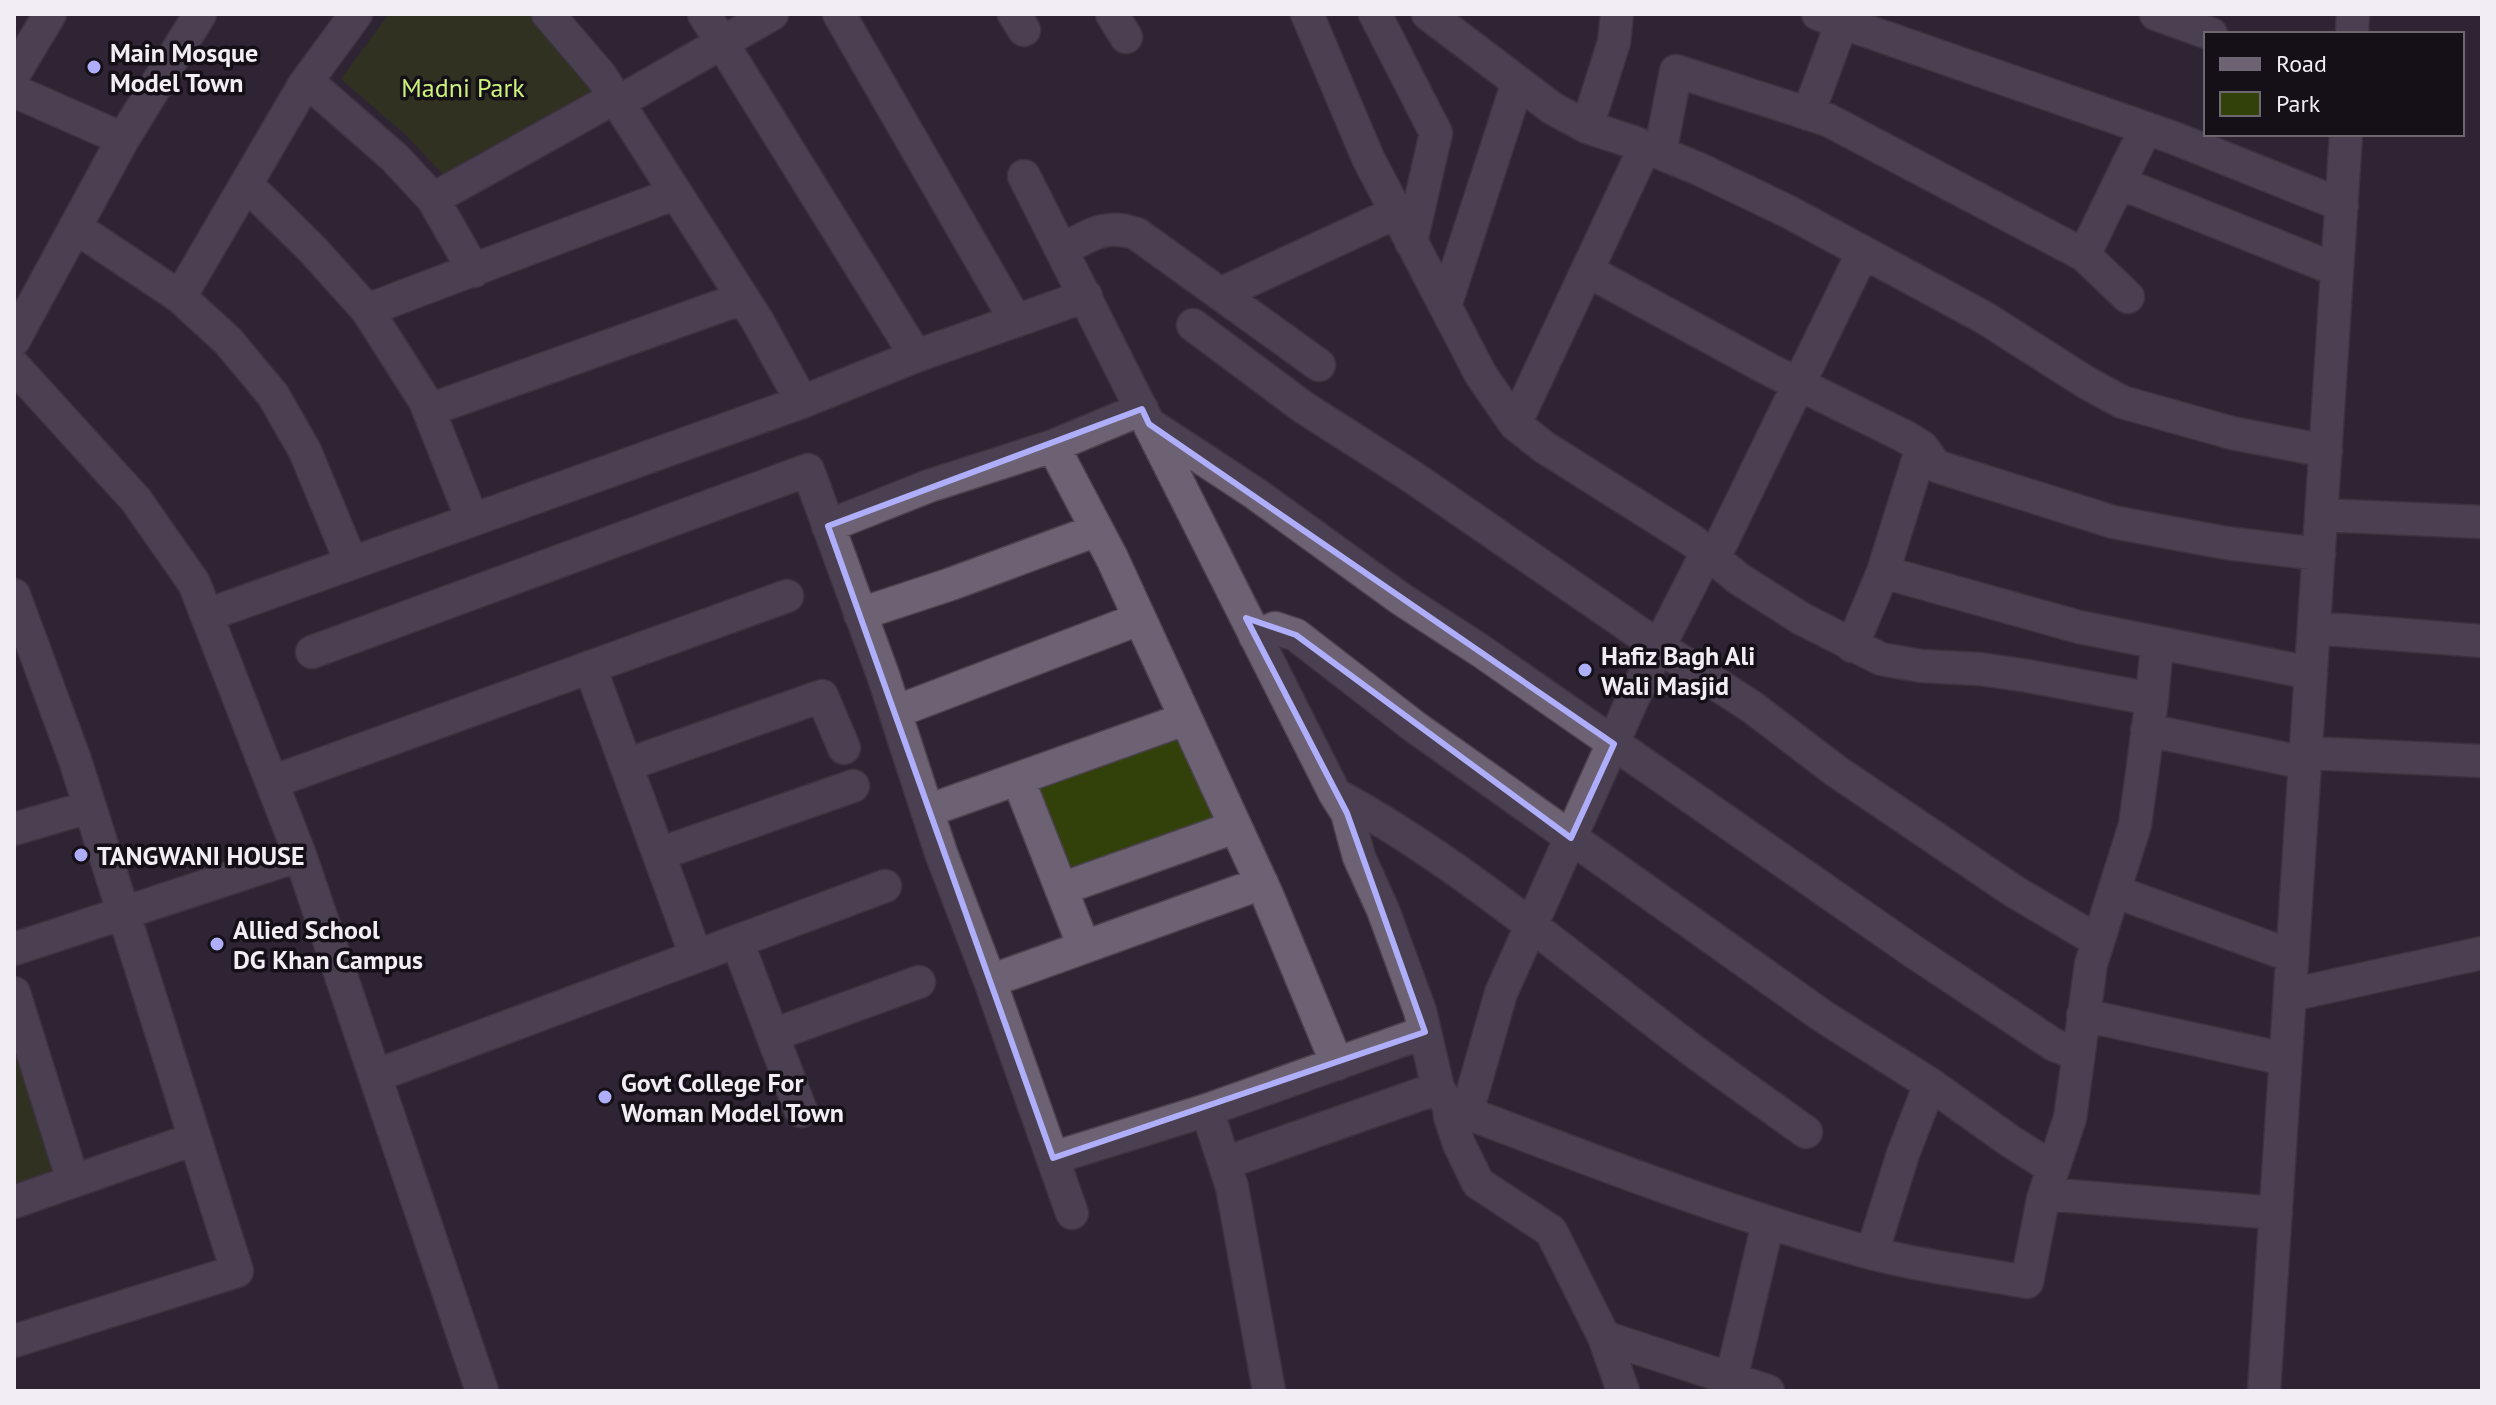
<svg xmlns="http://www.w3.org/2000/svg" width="2496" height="1405" viewBox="0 0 2496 1405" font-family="'PT Sans',sans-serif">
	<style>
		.green { fill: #324009 }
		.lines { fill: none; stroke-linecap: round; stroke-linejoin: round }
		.minor-casing { stroke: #4c434f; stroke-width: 35 }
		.minor { stroke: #6d6273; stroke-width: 32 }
		.marked { fill: none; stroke: #aeaefb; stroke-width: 6; stroke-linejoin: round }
		.poi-dot { fill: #aeaefb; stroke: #151017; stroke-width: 3 }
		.labels { text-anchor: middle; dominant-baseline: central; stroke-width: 7; stroke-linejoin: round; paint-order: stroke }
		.poi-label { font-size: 26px; font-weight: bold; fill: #f2ecf5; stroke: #151017; text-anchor: start }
		.park-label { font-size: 26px; fill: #cdf27b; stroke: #151017 }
	</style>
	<rect width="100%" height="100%" fill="#2f2534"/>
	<!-- green -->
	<path class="green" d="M 389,14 L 532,14 L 573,54 L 600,90 L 450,182 L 406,135 L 341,79 Z
		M 1179,729 L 1222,824 L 1066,879 L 1031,786 Z
		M 14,1037 L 55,1173 L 14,1187 Z"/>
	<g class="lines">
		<!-- minor casing -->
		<g class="minor-casing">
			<path id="minor" d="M 548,14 L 601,76 L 757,320 L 802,402
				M 704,14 L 916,356
				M 839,14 L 1016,321
				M 1014,14 L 1024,30
				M 1112,14 L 1126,37
				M 1307,14 L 1368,158 L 1481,375 L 1515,424 L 1544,447 L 1693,541 L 1739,579 L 1802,619 L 1881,659 L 1921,666 L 1980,669 L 2028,676 L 2152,699
				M 1375,14 L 1436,133 L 1411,242
				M 1428,14 L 1552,108 L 1587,127 L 1633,142 L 1699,169 L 1787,211 L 1985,318 L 2087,383 L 2122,402 L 2232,433 L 2326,451
				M 1818,14 L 2174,138 L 2342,205
				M 2156,14 L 2211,34
				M 2352,34 L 2353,14
				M 14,74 L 50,14
				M 307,81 L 395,158 L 433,199 L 474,271
				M 14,91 L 123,139
				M 617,103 L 772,14
				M 1808,114 L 1845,14
				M 1587,127 L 1614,42 L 1617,14
				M 1660,153 L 1676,71 L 1828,120 L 2084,255 L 2128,297
				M 1024,176 L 1335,794 L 1347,813 L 1359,857 L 1383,910 L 1420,1011 L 1438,1088 L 1449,1106 C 1583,1157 1716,1209 1853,1248 C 1910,1265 1968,1271 2027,1282 L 2043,1199 L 2070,1118 L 2091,964 L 2135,825 L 2152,699 L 2157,644
				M 2120,183 L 2337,270
				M 246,184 L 313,250 L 367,310 L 425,401 L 472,519
				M 433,199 L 614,98
				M 75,227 L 180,297 L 228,341 L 273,395 L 305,451 L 351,562
				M 1062,250 C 1090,235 1105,223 1137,234 L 1319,365
				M 2084,255 L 2146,128
				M 1588,271 L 1772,371 L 1904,436 L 1922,447 L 1936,466 L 2113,522 L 2226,543 L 2319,554
				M 1220,294 L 1395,213
				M 180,297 L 304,85 L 356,14
				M 1445,306 L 1518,82
				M 367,310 L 676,193
				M 1193,325 L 1303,407 L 1411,476 L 1658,646 L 1752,707 L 1836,771 L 2015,892 L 2098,941
				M 14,340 L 123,139 L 200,14
				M 14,366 L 136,500 L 194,583 L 300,855 L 482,1391
				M 429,410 L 743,298
				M 1515,424 L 1645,147
				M 1151,425 L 1256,494 L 1401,599 L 1481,651 L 1911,950 L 2054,1045 L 2078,1054
				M 1053,446 L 1112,558 L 1268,897 L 1337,1064
				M 2321,515 L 2482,522
				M 828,526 L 929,486 L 1053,446 L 1142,409
				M 1714,558 L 1863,252
				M 1883,572 L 2079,627 L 2311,673
				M 14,595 L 75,760 L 237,1271 L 14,1341
				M 860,614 L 951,584 L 1097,530
				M 207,615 L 802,402 L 916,356 L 1086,296
				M 2314,628 L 2482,641
				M 1255,636 L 1275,628 L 1296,635 L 1415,727 L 1824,1017 L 1930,1084 L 2010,1141 L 2053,1168
				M 1852,646 L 1883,572 L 1922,447
				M 312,652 L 808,470 L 883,675 L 941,853 L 990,981 L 1072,1213
				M 590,667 L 696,956
				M 895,712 L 1139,619
				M 2147,730 L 2305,763
				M 2306,753 L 2482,761
				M 626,765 L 822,696 L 844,748
				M 1018,779 L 1084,947
				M 272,782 L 787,596
				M 1335,794 C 1464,864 1575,962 1692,1050 C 1730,1078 1768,1105 1806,1132
				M 927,811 L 1185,719
				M 14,829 L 89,807
				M 659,854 L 853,786
				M 1061,889 L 1235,827
				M 2114,891 L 2292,956
				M 737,941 L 801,1111
				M 14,949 L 300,855
				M 990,981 L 1262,883
				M 14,993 L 73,1181
				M 2290,995 L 2482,953
				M 2083,1015 L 2285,1059
				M 773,1035 L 919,982
				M 375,1076 L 885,886
				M 1449,1106 L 1450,1117 L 1459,1144 L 1478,1183 L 1551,1231 L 1604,1337 L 1623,1391
				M 1207,1110 L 1232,1187 L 1269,1391
				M 1467,1112 L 1501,993 L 1634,696 L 1707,552
				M 1053,1158 L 1207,1110 L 1425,1032
				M 1225,1163 L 1438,1088
				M 2045,1194 L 2276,1213
				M 14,1202 L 194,1139
				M 1872,1253 L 1903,1154 L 1930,1084
				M 1604,1337 L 1768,1391
				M 1731,1380 L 1768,1223
				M 2264,1391 L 2346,134"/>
		</g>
		<!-- minor -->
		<use href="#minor" class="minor"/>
	</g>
	<!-- marked area -->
	<path d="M0 0H2496V1405H0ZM 1142,409 L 1149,424 L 1614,744 L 1571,838 L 1296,635 L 1246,618 L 1347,813 L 1425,1032 L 1053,1158 L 828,526 Z" fill="#2f2534" fill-opacity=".55" fill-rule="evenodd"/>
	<path class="marked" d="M 1142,409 L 1149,424 L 1614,744 L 1571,838 L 1296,635 L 1246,618 L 1347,813 L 1425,1032 L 1053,1158 L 828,526 Z"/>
	<!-- markers -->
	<g class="poi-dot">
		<circle cx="94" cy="67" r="8"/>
		<circle cx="1585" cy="670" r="8"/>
		<circle cx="81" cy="855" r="8"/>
		<circle cx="217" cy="944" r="8"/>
		<circle cx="605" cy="1097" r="8"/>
	</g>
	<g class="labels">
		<!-- poi labels -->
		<g class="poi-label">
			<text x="110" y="52">Main Mosque<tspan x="110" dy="30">Model Town</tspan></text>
			<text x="1601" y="655">Hafiz Bagh Ali<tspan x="1601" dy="30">Wali Masjid</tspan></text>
			<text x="97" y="855">TANGWANI HOUSE</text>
			<text x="233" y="929">Allied School<tspan x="233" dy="30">DG Khan Campus</tspan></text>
			<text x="621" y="1082">Govt College For<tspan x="621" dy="30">Woman Model Town</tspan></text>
		</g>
		<!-- park labels -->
		<g class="park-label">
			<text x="463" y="87">Madni Park</text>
		</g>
	</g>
	<!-- border -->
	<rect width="2496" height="1405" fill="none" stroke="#f2ecf5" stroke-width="32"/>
	<!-- legend -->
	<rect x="2204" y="32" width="260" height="104" fill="#151017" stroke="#6d6870" stroke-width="2"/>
	<rect x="2220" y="58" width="40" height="12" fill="#6d6273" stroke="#6d6870" stroke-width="2"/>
	<text x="2276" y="72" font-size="24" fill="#f2ecf5">Road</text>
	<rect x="2220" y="92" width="40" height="24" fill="#324009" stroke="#6d6870" stroke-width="2"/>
	<text x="2276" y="112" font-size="24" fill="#f2ecf5">Park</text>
</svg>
